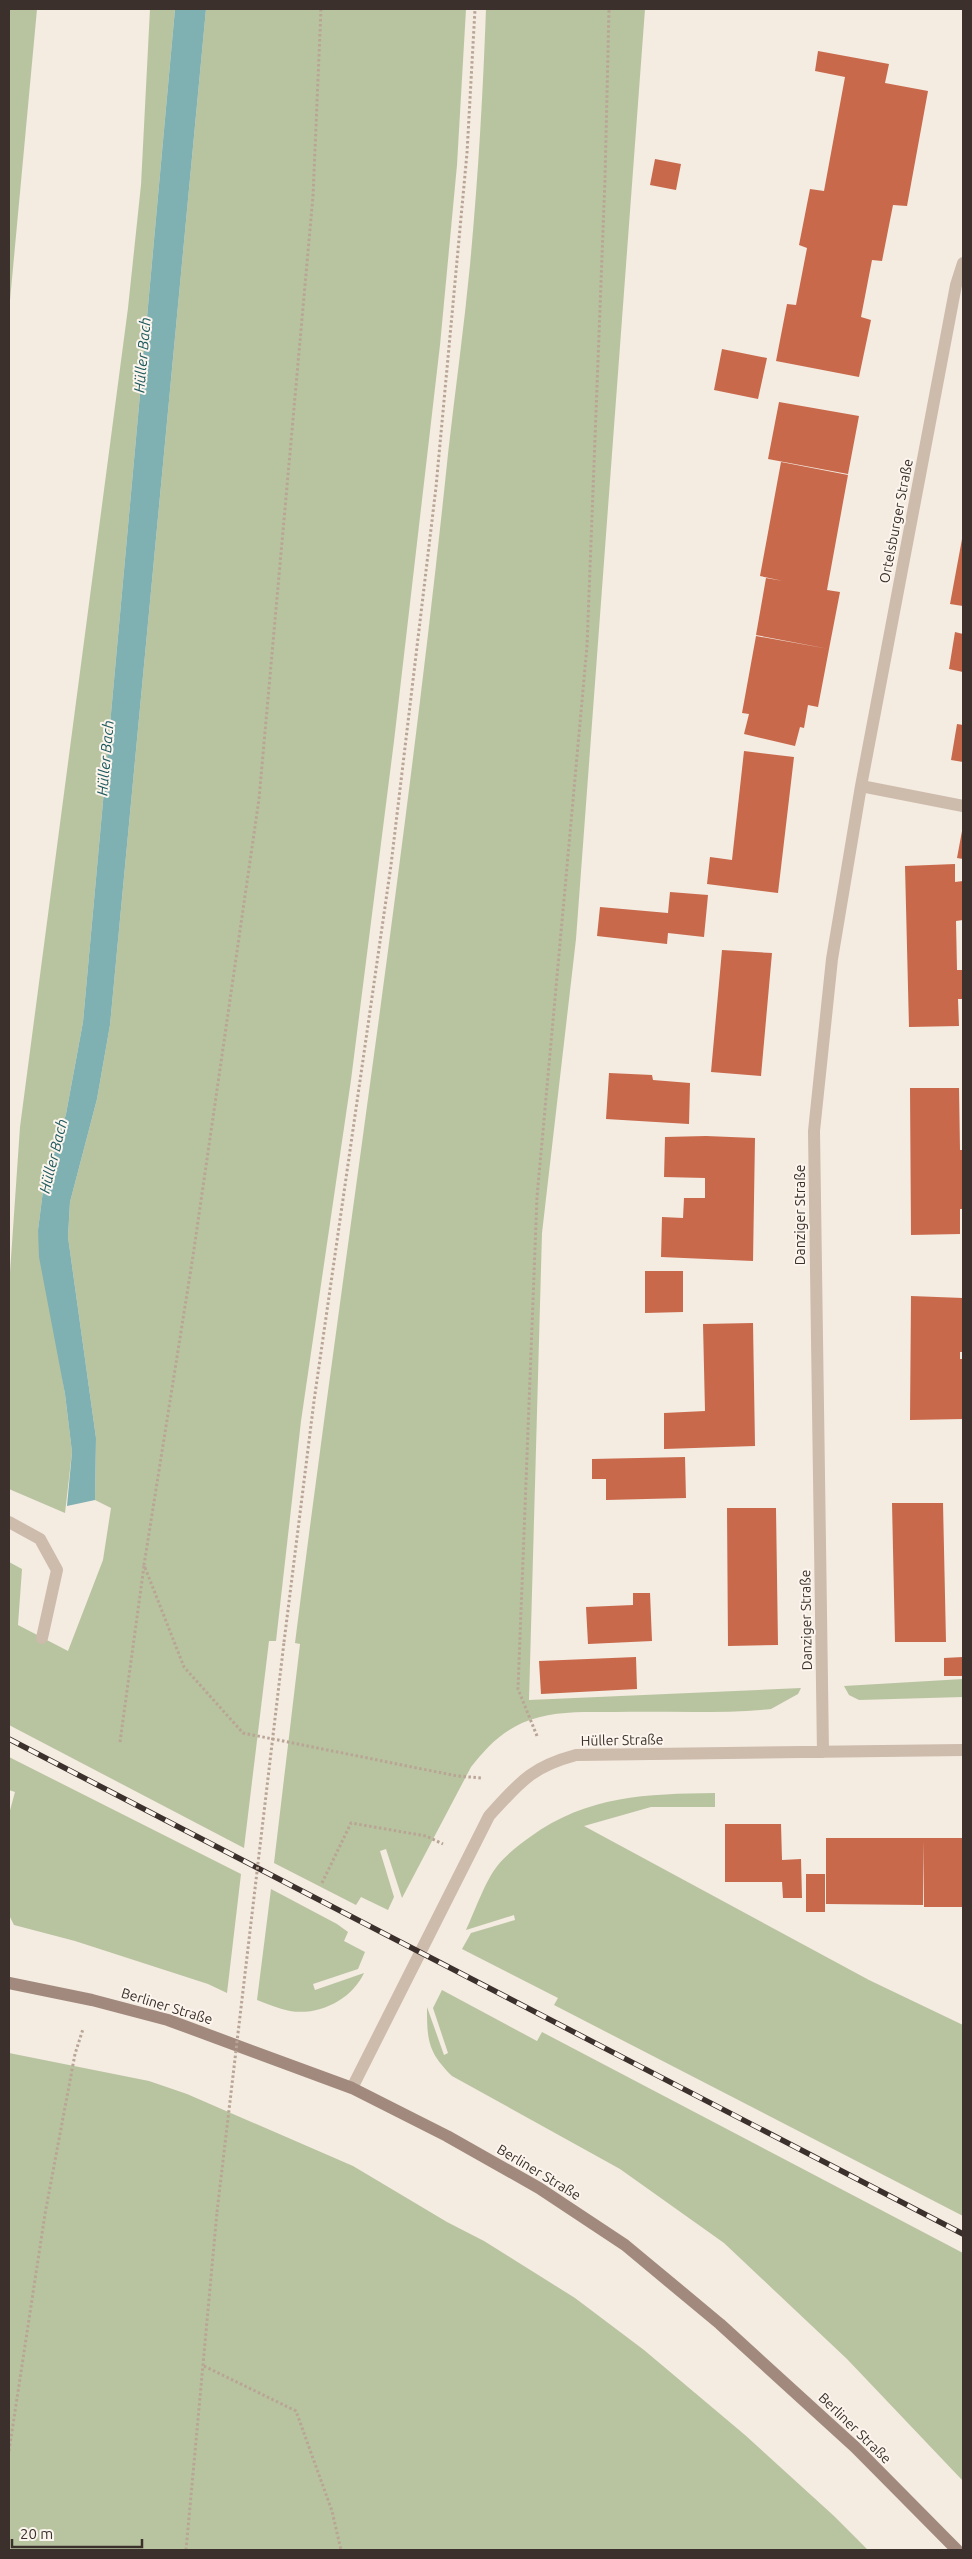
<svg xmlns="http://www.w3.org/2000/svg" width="972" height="2559" viewBox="0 0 972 2559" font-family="Ubuntu,sans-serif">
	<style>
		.green { fill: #b8c4a0 }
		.water { fill: #7fb0b2 }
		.building { fill: #c8694b }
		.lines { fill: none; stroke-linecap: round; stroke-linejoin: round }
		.path { stroke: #b9a596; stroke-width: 3; stroke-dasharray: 2.5 2.5; stroke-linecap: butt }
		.service { stroke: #cdbbac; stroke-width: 12 }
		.minor { stroke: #cdbbac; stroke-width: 12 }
		.secondary { stroke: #a18a7d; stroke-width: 12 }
		.rail-casing { stroke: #3b302b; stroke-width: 5.5 }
		.rail { stroke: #fbf5ee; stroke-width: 4; stroke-dasharray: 11; stroke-linecap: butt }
		.path-bridge { stroke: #b9a596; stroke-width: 3; stroke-dasharray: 2.5 2.5; stroke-linecap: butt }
		.labels { text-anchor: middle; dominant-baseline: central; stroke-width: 4; stroke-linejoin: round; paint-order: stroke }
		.street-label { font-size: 14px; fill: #3b302b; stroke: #fbf5ee }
		.water-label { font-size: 15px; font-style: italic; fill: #1f5a5e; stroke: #fbf5ee }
	</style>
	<rect width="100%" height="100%" fill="#f4ebe1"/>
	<!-- green -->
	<path class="green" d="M 9,9 L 37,9 L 9,311 Z
		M 150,9 L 175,9 L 83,1022 L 66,1114 L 43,1191 L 38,1230 L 65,1394 L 72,1452 L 65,1513 L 9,1489 L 9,1287 L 20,1127 L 128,308 L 141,185 Z
		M 206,9 L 466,9 L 457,165 L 440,345 L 394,741 L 351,1080 L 301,1421 L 276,1641 L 269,1641 L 244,1848 L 9,1725 L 9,1562 L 22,1569 L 18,1625 L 68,1651 L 103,1560 L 111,1508 L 95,1500 L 96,1438 L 68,1237 L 70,1202 L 97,1099 L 110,1025 Z
		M 486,9 L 645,9 L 576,939 L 542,1233 L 529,1700 L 801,1688 L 798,1694 L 771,1709 C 720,1714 667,1711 616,1712 C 584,1712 551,1710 522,1723 C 500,1733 485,1749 471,1767 L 402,1898 L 386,1849 L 380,1851 L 394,1897 L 388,1910 L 361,1897 L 356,1905 L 274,1863 L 300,1644 L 295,1643 C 345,1246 407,851 448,454 C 455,391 464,328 470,265 C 478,180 483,94 486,9 Z
		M 963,1679 L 963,1697 L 859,1700 L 849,1695 L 844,1686 Z
		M 9,1757 L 241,1874 L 227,1993 L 208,1984 L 75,1941 L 14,1925 L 9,1915 L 9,1814 L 15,1792 L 9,1790 Z
		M 715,1793 L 715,1807 L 651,1807 L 584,1826 L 869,1980 L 963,2025 L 963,2216 L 554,2005 L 558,1998 L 462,1949 L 471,1933 L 515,1920 L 514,1915 L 466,1930 C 475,1911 485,1881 498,1865 C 507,1854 519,1845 530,1837 C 588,1795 646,1794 715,1793 Z
		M 271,1889 L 337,1924 L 348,1932 L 344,1941 L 365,1952 L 358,1969 L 313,1984 L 315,1990 L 364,1973 C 352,1999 320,2016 290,2011 C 279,2009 268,2004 257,2000 Z
		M 442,1990 L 537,2041 L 542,2032 L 963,2253 L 963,2481 L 847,2359 L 724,2243 L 620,2169 L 452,2076 C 428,2052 427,2041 427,2007 L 444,2055 L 448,2053 L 433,2008 Z
		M 9,2053 L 149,2081 L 187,2094 L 353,2166 L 447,2222 L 484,2241 L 575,2298 L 644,2350 L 745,2435 L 834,2516 L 868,2550 L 9,2550 Z"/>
	<!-- water -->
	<path class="water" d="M 175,9 L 206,9 L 110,1025 L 97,1099 L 70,1202 L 68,1237 L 96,1438 L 95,1500 L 67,1506 L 72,1452 L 65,1394 L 39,1257 L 38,1230 L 43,1191 L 66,1114 L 83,1022 Z"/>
	<!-- building -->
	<path class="building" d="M 818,51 L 889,64 L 885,83 L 928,91 L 907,206 L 893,205 L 882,261 L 872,260 L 861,317 L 871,320 L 859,377 L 776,361 L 787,304 L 796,305 L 807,248 L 799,245 L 810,189 L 824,191 L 845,77 L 815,71 Z
		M 655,159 L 681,164 L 676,190 L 650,185 Z
		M 722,349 L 767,358 L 758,399 L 714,390 Z
		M 779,402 L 859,416 L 848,474 L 768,459 Z
		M 781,462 L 848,475 L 827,590 L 840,592 L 829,649 L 756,635 L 766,578 L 783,581 L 760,576 Z
		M 962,539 L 963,539 L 963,606 L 950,604 Z
		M 955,632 L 963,634 L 963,672 L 949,669 Z
		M 756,636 L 829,649 L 818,707 L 808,705 L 804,728 L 800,727 L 795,746 L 744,734 L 749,714 L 742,713 Z
		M 957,724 L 963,725 L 963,762 L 951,760 Z
		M 744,751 L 794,757 L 778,893 L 707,884 L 710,857 L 732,860 Z
		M 962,831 L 963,831 L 963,859 L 957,858 Z
		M 955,864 L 955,882 L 963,881 L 963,920 L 956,921 L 957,970 L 963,970 L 963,999 L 958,999 L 959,1026 L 909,1027 L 905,866 Z
		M 670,892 L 708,895 L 704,937 L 668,933 L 667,944 L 597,936 L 600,907 L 668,913 Z
		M 722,950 L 772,953 L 761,1076 L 711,1072 Z
		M 609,1073 L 652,1075 L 653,1080 L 690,1083 L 689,1124 L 606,1119 Z
		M 910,1088 L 959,1088 L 960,1150 L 963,1150 L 963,1209 L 960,1209 L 960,1234 L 911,1235 Z
		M 706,1136 L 755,1138 L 753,1261 L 661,1257 L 662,1217 L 683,1218 L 684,1198 L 705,1198 L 705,1178 L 664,1177 L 665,1137 Z
		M 645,1271 L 683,1271 L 683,1312 L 645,1313 Z
		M 911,1296 L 963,1298 L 963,1352 L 960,1352 L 960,1359 L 963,1359 L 963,1419 L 910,1420 Z
		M 753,1323 L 755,1446 L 664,1449 L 664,1413 L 705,1411 L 703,1324 Z
		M 685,1457 L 686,1498 L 606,1500 L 606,1479 L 592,1479 L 592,1459 Z
		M 892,1503 L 943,1503 L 946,1642 L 895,1642 Z
		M 727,1508 L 776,1508 L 778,1645 L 728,1646 Z
		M 633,1593 L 650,1593 L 652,1641 L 588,1644 L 586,1607 L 633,1605 Z
		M 636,1657 L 637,1689 L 541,1694 L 539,1661 Z
		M 963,1657 L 963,1676 L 944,1676 L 944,1658 Z
		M 725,1824 L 781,1824 L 782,1860 L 801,1859 L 802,1898 L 783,1898 L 782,1882 L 725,1882 Z
		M 826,1838 L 963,1838 L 963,1907 L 924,1907 L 924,1840 L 923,1905 L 826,1904 Z
		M 806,1874 L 825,1874 L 825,1912 L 806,1912 Z"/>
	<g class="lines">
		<!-- path -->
		<path class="path" d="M 321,9 L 313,196 L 259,799 L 193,1256 L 144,1565 L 184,1667 L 243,1733 L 457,1776 L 482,1778
			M 284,1642 L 314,1401 L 391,865 L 436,487 L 467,153 L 475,9
			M 537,1736 L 518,1689 L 537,1197 L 587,646 L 605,179 L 609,9
			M 120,1742 L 144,1566
			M 322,1883 L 351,1823 L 426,1836 L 443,1844
			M 204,2366 L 296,2411 L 332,2511 L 341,2550
			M 9,2451 L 45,2214 L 75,2054 L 83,2029
			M 186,2550 L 217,2212"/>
		<!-- service -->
		<path class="service" d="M 9,1522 L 40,1539 L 57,1570 L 42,1638"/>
		<!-- minor -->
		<path class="minor" d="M 861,786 L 956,285 L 963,263
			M 823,1752 L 814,1131 L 832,959 L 861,786 L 963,806
			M 352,2088 L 489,1816 C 520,1782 531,1767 576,1755 L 963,1750"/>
		<!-- secondary -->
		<path class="secondary" d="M 9,1983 L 92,2000 L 168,2020 L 352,2088 L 447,2136 L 539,2188 L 625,2245 L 720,2324 L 855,2447 L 957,2550"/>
		<!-- rail casing -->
		<g class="rail-casing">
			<path id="rail" d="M 9,1739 L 963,2234"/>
		</g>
		<!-- rail -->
		<use href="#rail" class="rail"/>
		<!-- path-bridge -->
		<path class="path-bridge" d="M 217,2212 L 284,1642"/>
	</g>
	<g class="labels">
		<!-- street labels -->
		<g class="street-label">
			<text transform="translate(896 521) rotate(-79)">Ortelsburger Straße</text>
			<text transform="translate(800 1215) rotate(-90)">Danziger Straße</text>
			<text transform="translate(806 1620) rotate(-91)">Danziger Straße</text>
			<text transform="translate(622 1740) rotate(-1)">Hüller Straße</text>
			<text transform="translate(167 2006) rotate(17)">Berliner Straße</text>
			<text transform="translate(539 2172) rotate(31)">Berliner Straße</text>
			<text transform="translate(855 2428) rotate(44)">Berliner Straße</text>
		</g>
		<!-- water labels -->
		<g class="water-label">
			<text transform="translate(142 355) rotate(-85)">Hüller Bach</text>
			<text transform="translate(105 758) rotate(-85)">Hüller Bach</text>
			<text transform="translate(53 1156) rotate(-76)">Hüller Bach</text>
		</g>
	</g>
	<!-- border -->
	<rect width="972" height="2559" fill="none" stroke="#3b302b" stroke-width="20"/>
	<!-- scale -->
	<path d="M12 2539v8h130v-8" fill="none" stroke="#3b302b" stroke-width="2.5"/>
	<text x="20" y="2539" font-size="15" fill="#3b302b" stroke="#fbf5ee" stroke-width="4" paint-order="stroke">20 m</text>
</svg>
